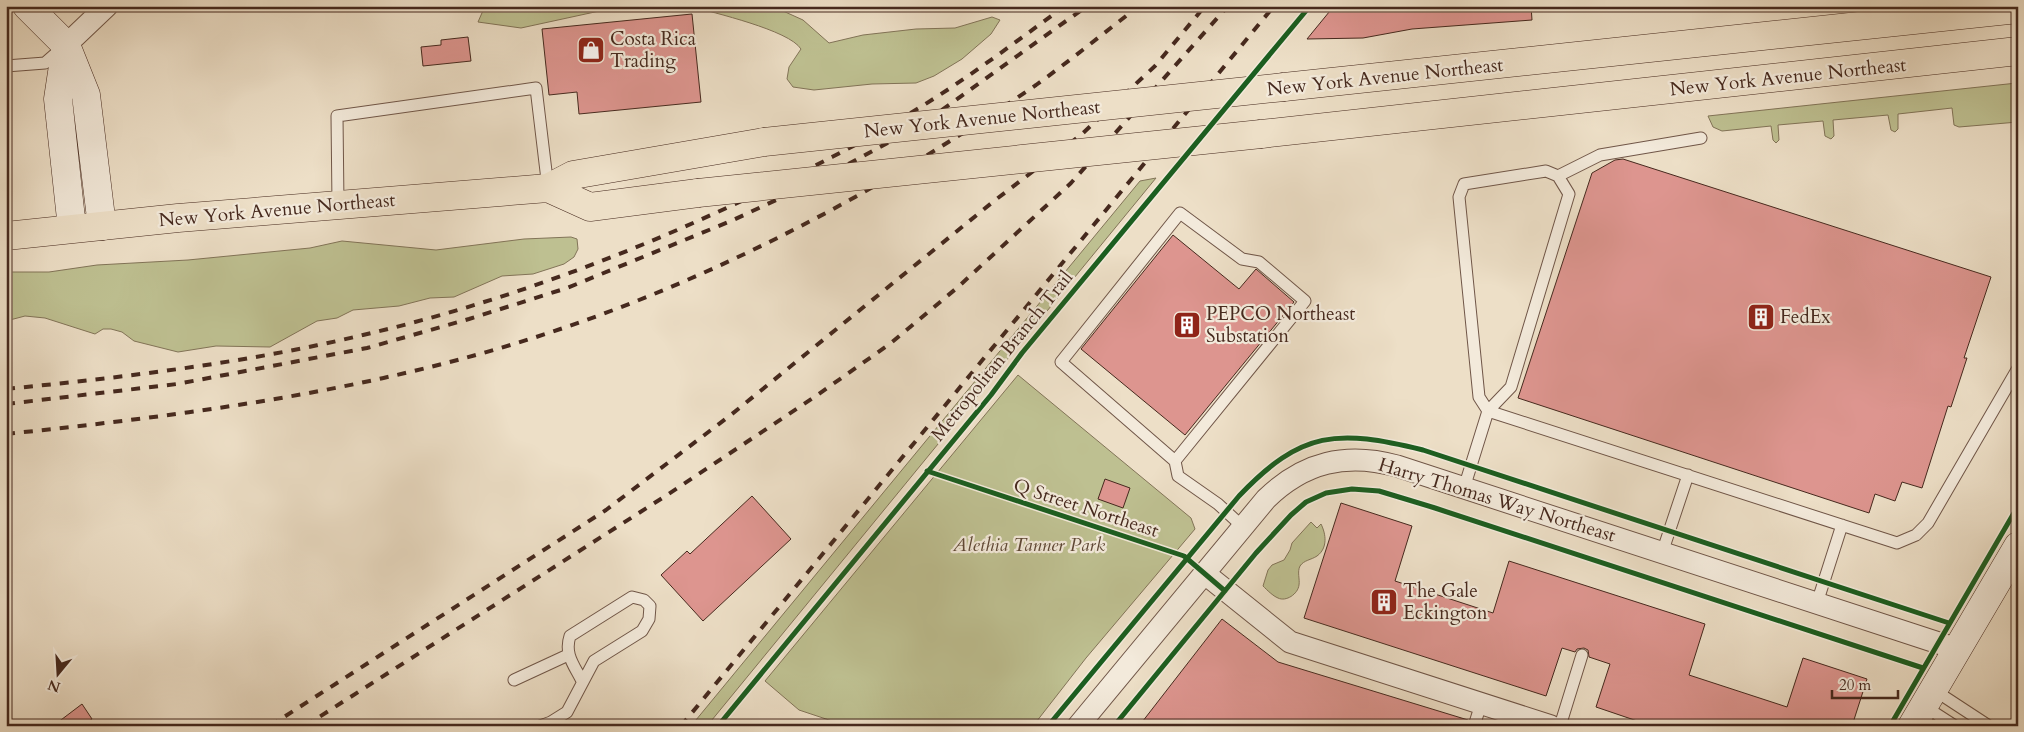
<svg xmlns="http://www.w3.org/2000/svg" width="2024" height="732" viewBox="0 0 2024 732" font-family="Cardo,serif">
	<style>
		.green { fill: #bec091; stroke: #827458 }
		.building { fill: #dd958f; stroke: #46291e }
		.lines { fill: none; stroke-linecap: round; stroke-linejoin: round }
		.lane-casing { stroke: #705648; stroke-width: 13 }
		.street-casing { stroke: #705648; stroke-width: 23 }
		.secondary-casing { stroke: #46291e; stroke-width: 29 }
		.highway-casing { stroke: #46291e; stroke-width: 29 }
		.lane { stroke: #f3eadb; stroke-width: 11 }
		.street { stroke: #f3eadb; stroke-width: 21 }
		.secondary { stroke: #f3eadb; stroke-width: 28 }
		.highway { stroke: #eddfc7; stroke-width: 28 }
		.rail { stroke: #46291e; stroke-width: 4; stroke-dasharray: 9 9; stroke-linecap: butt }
		.highway-bridge-casing { stroke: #46291e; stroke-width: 29; stroke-linecap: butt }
		.highway-bridge { stroke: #eddfc7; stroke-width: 28 }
		.cycleway-casing { stroke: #f3eadb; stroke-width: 8 }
		.cycleway { stroke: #1b5e20; stroke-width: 5 }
		.labels { text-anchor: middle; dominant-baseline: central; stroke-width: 4.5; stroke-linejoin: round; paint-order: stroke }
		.poi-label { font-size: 19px; fill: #46291e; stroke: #f3eadb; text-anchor: start }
		.street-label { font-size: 19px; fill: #46291e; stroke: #f3eadb }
		.park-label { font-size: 19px; font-style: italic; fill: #5e4735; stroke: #f3eadb }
	</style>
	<rect width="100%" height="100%" fill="#eddfc7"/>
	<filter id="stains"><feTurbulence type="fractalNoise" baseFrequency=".004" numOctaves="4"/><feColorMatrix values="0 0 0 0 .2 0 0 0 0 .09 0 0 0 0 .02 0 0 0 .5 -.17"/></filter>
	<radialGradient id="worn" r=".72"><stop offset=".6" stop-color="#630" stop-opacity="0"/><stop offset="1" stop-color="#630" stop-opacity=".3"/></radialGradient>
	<!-- green -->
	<path class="green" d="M 485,6 L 669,6 L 604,10 L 521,28 L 478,22 Z
		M 690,6 L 772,6 L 803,20 L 829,43 L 863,35 L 916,29 L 955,28 L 992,17 L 1000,20 L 991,34 L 962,59 L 934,76 L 916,83 L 872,84 L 814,90 L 793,87 L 787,79 L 789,67 L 801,49 C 789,30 714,13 690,6 Z
		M 2017,83 L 2018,122 L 1959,127 L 1954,125 L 1952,108 L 1898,114 L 1898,129 L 1895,132 L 1891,130 L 1888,115 L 1833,120 L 1834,136 L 1831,139 L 1825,136 L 1823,121 L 1778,125 L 1779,140 L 1776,143 L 1773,140 L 1771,126 L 1722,131 L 1713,127 L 1708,116 Z
		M 1156,178 L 707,726 L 691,726 L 1140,181 Z
		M 571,237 L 577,239 L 578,249 L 574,257 L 564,264 L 533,274 L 502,276 L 454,297 L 430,298 L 399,306 L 353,310 L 337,318 L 317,321 L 270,347 L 216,346 L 178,352 L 134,341 L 122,332 L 111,329 L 103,329 L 95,334 L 45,318 L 25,316 L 6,321 L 6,272 L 49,272 L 97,265 L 188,260 L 310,248 L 342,241 L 436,250 L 524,239 Z
		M 1018,375 L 1191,518 L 1195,529 L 1086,658 L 1033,726 L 847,726 L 799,710 L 765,681 Z
		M 1311,522 L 1317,528 L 1321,524 C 1326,534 1328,548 1317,556 C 1311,560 1304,560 1300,566 C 1297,572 1300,579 1299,585 C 1298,594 1286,602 1278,598 C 1273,596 1267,590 1263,586 L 1268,570 L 1272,565 L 1284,560 L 1290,550 L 1292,543 Z"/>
	<!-- building -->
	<path class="building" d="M 1334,6 L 1531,6 L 1532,20 L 1412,29 L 1363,38 L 1307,39 Z
		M 692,14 L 701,102 L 579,114 L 577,92 L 549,95 L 542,29 Z
		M 468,37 L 471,61 L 423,66 L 421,47 L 441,45 L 441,40 Z
		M 1623,159 L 1991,277 L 1964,358 L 1967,358 L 1951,407 L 1948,406 L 1922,488 L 1902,482 L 1895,501 L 1875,494 L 1869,513 L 1518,398 L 1592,173 L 1615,160 Z
		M 1173,235 L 1239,289 L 1256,269 L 1294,302 L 1185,435 L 1081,349 Z
		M 1105,479 L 1130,488 L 1123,508 L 1098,499 Z
		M 752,496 L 791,539 L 703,621 L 661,575 L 687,551 L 690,554 Z
		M 1341,503 L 1412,526 L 1395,581 L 1493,613 L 1509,561 L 1705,624 L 1689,675 L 1787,707 L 1803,658 L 1867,679 L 1852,726 L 1652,726 L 1596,707 L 1610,664 L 1589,657 L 1588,650 L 1584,648 L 1577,649 L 1575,652 L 1562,648 L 1546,696 L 1304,618 Z
		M 1222,619 L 1278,662 L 1468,720 L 1467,726 L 1139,726 Z
		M 82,704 L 92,719 L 83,726 L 53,726 Z"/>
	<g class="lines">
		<!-- lane casing -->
		<g class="lane-casing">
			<path id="lane" d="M 6,66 L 45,63 L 61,49
				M 1558,176 L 1600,155 L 1701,138
				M 338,204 L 337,116 L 536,88 L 548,188
				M 1175,461 L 1305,301 L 1259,262 L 1242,259 L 1180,213 L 1061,362 L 1175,461 L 1178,476 L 1218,504 L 1243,527
				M 1464,488 L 1488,411 L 1511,387 L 1569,194 L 1558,176 L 1546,171 L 1464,184 L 1459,197 L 1479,397 L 1488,411 L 1897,543 L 1916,535 L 1928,523 L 2018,368
				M 1662,553 L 1688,475
				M 1817,603 L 1842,525
				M 514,680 L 568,655
				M 1934,690 L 1989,726
				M 1924,706 L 1955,726
				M 540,726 L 551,722 L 567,712 L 594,661 L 642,631 L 649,619 L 650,606 L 644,600 L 632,597 L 570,636 C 564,654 574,665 582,681
				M 1474,726 L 1481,704
				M 1560,726 L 1582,655"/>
		</g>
		<!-- street casing -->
		<g class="street-casing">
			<path id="street" d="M 66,45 L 107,6
				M 1204,573 L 1290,642 L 1551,726
				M 1078,726 L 1266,499 C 1304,462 1346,452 1397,466 L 1957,649"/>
		</g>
		<!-- secondary casing -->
		<g class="secondary-casing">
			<path id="secondary" d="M 27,6 L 66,45 L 86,95 L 102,226
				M 66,46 L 58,99 L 72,228
				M 1912,726 L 2018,546"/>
		</g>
		<!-- highway casing -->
		<g class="highway-casing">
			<path id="highway" d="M 1284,87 L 2018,9
				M 1261,134 L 2018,51
				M 548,188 L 590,207 L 698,193
				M 6,236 L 178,218 L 548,188 L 573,175 L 764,142"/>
		</g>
		<!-- lane -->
		<use href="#lane" class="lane"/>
		<!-- street -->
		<use href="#street" class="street"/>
		<!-- secondary -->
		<use href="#secondary" class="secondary"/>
		<!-- highway -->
		<use href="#highway" class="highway"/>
		<!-- rail -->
		<path class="rail" d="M 6,389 C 126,377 246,363 363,335 C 497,304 628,255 752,196 C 805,171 859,145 909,114 C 963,82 1014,43 1065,6
			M 6,404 L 177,384 L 367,348 L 469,319 L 567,288 L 731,221 L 817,181 L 921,125 L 1087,6
			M 6,434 C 178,416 351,394 517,343 C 703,286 876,194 1036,85 C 1071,60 1105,32 1139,6
			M 270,726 L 606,510 L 732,414 L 994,201 L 1082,134 L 1155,66 L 1205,6
			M 305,726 L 667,495 L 816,396 L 891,343 L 958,287 L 1071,183 L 1228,6
			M 681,726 L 1274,6"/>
		<!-- highway-bridge casing -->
		<g class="highway-bridge-casing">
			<path id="highway-bridge" d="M 764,142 L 1284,87
				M 698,193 L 1261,134"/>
		</g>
		<!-- highway-bridge -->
		<use href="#highway-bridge" class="highway-bridge"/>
		<!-- cycleway casing -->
		<g class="cycleway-casing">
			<path id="cycleway" d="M 927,471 L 1184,556 L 1225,591
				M 718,726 L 991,395 L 1022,353 L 1310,6
				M 1048,726 L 1239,496 C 1302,430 1337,429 1423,450 L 1949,623
				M 1114,726 L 1256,553 L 1291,515 L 1306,502 L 1326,493 L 1352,489 L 1379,491 L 1435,508 L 1923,668
				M 1890,726 L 2018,506"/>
		</g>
		<!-- cycleway -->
		<use href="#cycleway" class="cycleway"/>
	</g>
	<!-- icons -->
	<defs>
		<g id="shop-square" transform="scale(1.4375)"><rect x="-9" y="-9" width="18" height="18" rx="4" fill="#8f2418" stroke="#f3eadb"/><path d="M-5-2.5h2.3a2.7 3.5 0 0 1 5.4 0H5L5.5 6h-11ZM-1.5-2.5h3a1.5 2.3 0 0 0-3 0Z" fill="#fff"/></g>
		<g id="building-square" transform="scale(1.4375)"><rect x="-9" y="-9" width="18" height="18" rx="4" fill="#8f2418" stroke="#f3eadb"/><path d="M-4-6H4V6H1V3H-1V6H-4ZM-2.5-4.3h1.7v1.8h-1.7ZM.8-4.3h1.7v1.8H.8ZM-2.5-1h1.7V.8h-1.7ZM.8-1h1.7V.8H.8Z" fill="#fff"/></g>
	</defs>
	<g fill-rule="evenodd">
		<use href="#shop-square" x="591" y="50"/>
		<use href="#building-square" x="1761" y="317"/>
		<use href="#building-square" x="1187" y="325"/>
		<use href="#building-square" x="1384" y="602"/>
	</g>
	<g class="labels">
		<!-- poi labels -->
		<g class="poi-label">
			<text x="610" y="39">Costa Rica<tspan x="610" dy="22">Trading</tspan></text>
			<text x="1206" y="314">PEPCO Northeast<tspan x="1206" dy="22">Substation</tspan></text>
			<text x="1780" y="317">FedEx</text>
			<text x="1403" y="591">The Gale<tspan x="1403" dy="22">Eckington</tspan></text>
		</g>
		<!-- street labels -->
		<g class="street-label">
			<text transform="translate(1385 77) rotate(-6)">New York Avenue Northeast</text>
			<text transform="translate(1788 77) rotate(-6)">New York Avenue Northeast</text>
			<text transform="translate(982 119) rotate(-6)">New York Avenue Northeast</text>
			<text transform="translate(277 210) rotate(-5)">New York Avenue Northeast</text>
			<text transform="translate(1002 356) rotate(-51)">Metropolitan Branch Trail</text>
			<text transform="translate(1497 500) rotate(17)">Harry Thomas Way Northeast</text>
			<text transform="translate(1086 508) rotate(18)">Q Street Northeast</text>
		</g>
		<!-- park labels -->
		<g class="park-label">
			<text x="1029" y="545">Alethia Tanner Park</text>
		</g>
	</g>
	<!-- margin -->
	<rect width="2024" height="732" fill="none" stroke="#eddfc7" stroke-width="25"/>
	<rect x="8" y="8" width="2009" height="717" fill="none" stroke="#46291e" stroke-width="2.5"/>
	<rect x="12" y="12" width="1999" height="707" fill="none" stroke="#46291e"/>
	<!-- north arrow -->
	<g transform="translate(58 674) rotate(198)" stroke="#f3eadb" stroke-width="4" paint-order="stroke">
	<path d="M0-4L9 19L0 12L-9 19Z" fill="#46291e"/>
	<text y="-8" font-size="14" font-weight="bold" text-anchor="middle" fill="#46291e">N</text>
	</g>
	<!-- scale -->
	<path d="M1832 690v8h66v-8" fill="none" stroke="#46291e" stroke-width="2.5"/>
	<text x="1839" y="690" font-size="15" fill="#46291e" stroke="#f3eadb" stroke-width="4" paint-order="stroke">20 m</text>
	<rect width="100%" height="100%" filter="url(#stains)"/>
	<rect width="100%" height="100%" fill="url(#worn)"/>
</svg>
